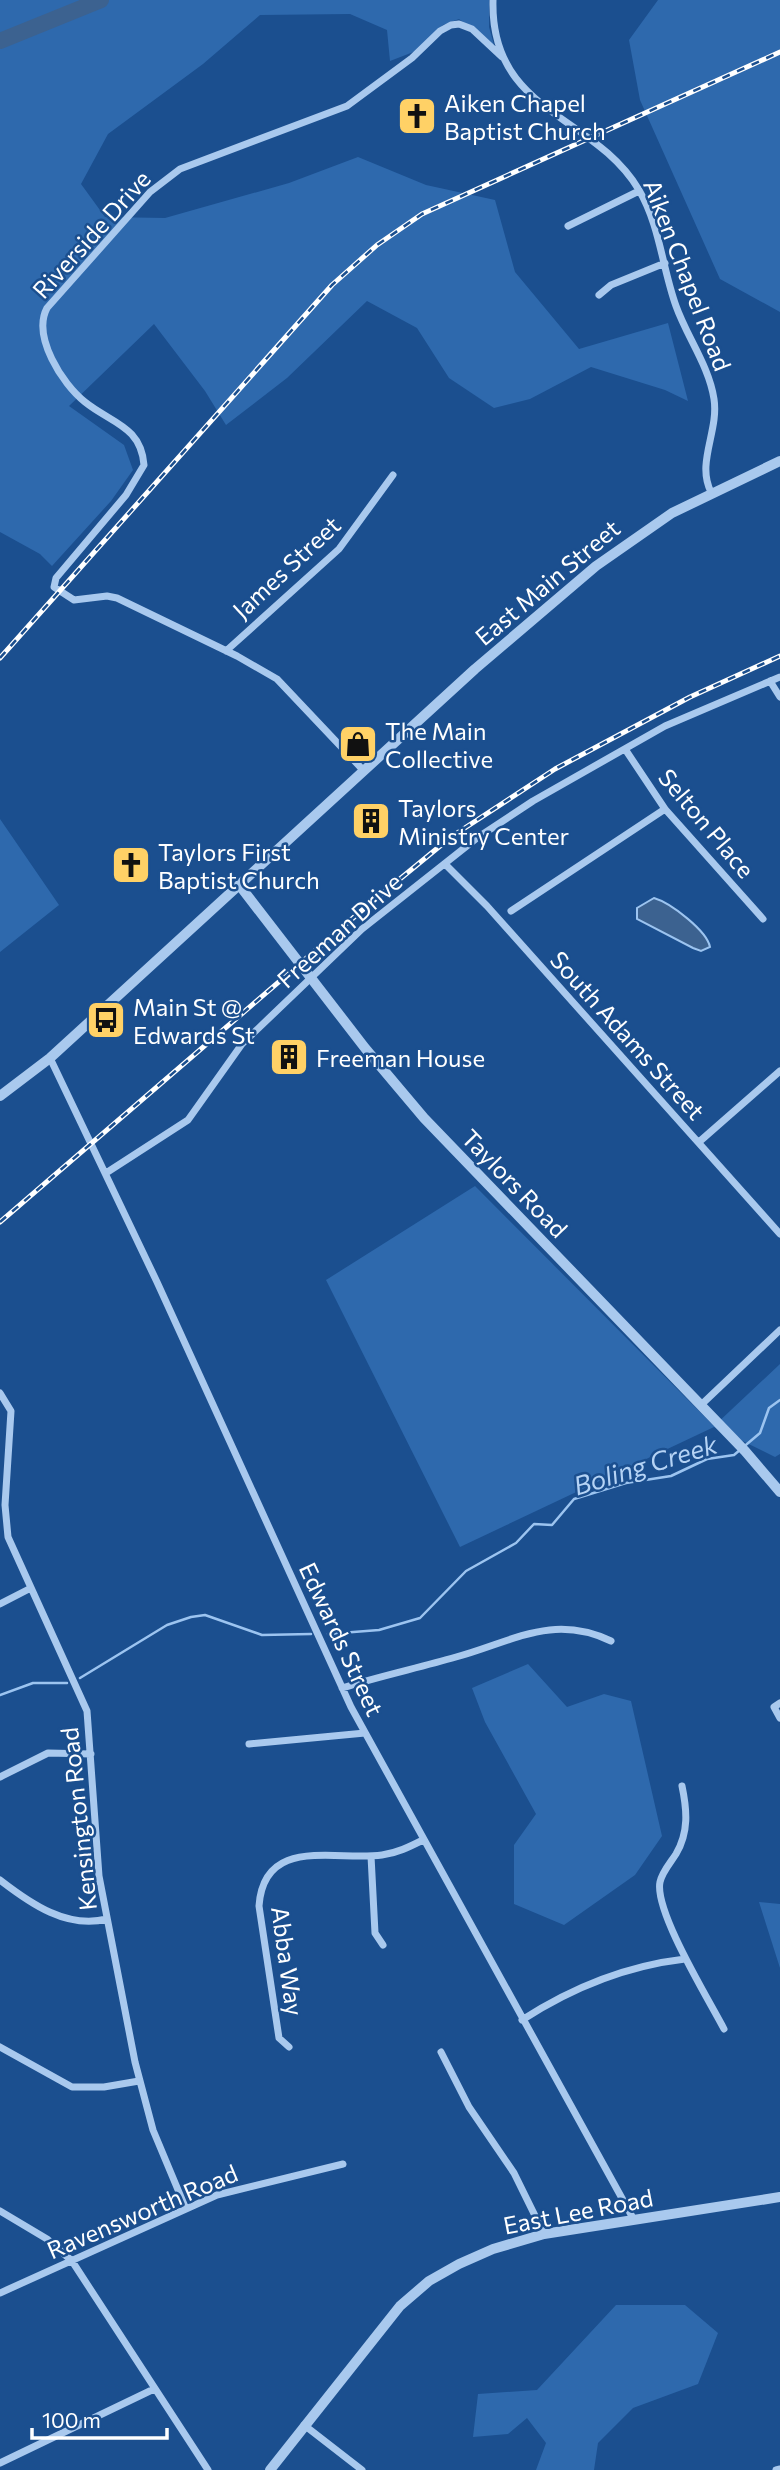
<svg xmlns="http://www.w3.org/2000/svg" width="780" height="2470" viewBox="0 0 780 2470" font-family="Commissioner,sans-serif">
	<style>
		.green { fill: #2e69ad }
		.water { fill: #3c6290; stroke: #9cc4f0; stroke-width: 2 }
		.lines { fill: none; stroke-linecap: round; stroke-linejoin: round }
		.stream { stroke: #9cc4f0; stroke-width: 2.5 }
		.river { stroke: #3c6290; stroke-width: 16 }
		.minor { stroke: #a9c9ee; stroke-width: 7 }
		.tertiary { stroke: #a9c9ee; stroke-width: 10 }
		.rail-casing { stroke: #fff; stroke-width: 5 }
		.rail { stroke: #1b4f8f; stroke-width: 2.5; stroke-dasharray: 8; stroke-linecap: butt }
		.labels { text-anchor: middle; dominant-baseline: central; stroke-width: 5; stroke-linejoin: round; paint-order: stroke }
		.poi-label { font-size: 24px; fill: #fff; stroke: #1b4f8f; text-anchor: start }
		.street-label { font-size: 24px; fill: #fff; stroke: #1b4f8f }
		.water-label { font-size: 26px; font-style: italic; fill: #b5d3f5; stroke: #1b4f8f }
	</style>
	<rect width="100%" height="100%" fill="#1b4f8f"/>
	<!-- green -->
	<path class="green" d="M 0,0 L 489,0 L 489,27 L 494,45 L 459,19 L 443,25 L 416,51 L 390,61 L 387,30 L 350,14 L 260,15 L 203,64 L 108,134 L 81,184 L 105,217 L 165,218 L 289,183 L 358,157 L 426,185 L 495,200 L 515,272 L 579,349 L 668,323 L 688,401 L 665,390 L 591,367 L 530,399 L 494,408 L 449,378 L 417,328 L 367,301 L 287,378 L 226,425 L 205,391 L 154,324 L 69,406 L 124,445 L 133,470 L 111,501 L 52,566 L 40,554 L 0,532 Z
		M 658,0 L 780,0 L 780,312 L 720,279 L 640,100 L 629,40 Z
		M 0,819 L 59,905 L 0,952 Z
		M 475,1186 L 714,1426 L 780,1364 L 780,1454 L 775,1457 L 714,1427 L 460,1547 L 326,1280 Z
		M 528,1664 L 567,1707 L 604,1694 L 631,1701 L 662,1836 L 635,1875 L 564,1925 L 514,1904 L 514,1845 L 536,1814 L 485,1722 L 472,1688 Z
		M 759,1902 L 780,1904 L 780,1968 Z
		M 616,2305 L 685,2305 L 718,2333 L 698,2384 L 633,2408 L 598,2443 L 594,2470 L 536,2470 L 546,2443 L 527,2418 L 508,2434 L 473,2437 L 478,2394 L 537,2390 Z"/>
	<!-- water -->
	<path class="water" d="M 654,898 C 671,903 707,931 710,947 L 701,951 L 693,948 L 637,919 L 637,908 Z"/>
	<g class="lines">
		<!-- stream -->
		<path class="stream" d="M 328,1634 L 379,1630 L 420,1618 L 466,1571 L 516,1543 L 534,1524 L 552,1525 L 574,1499 L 626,1483 L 671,1476 L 707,1459 L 734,1455 L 760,1433 L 769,1408 L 780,1400
			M 80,1678 L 167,1625 L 191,1617 L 205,1615 L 262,1635 L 311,1634
			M 0,1695 L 33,1683 L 67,1683"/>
		<!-- river -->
		<path class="river" d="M 0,41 L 101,0"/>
		<!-- minor -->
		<path class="minor" d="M 493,0 C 490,113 594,114 639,190 C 660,226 662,267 676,306 C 687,337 709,366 714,399 C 719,431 696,463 711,492
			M 568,226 L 639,191
			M 599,295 L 611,285 L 665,263
			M 226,651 L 339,549 L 393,475
			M 770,681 L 780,697
			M 625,749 L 665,809 L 763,919
			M 364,771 L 277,679 L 237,656 L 117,598 L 107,596 L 74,600 L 54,587 L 56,578 L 126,495 L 144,465 C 141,426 111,423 85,402 C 62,384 32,336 47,308 L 150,192 L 180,169 L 347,106 L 412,58 L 440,31 L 451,25 L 459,24 L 472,29 L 502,57
			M 445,864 L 487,906 L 780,1234
			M 511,911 L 665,809
			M 50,1058 L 157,1282 L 351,1707 L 634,2220
			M 699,1142 L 780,1071
			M 106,1173 L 188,1120 L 242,1044 L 362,929 L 477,838 L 533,801 L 665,726 L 780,677
			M 0,1393 L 11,1411 L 5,1505 L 8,1537 L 87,1711 L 99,1876 L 135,2062 L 153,2130 L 186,2209
			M 701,1405 L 780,1330
			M 0,1604 L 29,1589
			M 342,1688 C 380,1676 418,1668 456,1657 C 512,1642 552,1613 611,1641
			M 780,1703 L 774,1707 L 780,1718
			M 249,1744 L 365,1733
			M 0,1777 L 48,1753 L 91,1754
			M 682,1786 C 687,1810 689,1832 676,1854 C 671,1862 662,1872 660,1882 C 654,1911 709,2000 724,2029
			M 371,1856 L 375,1933 L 383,1945
			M 0,1880 C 31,1904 67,1929 107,1919
			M 522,2020 C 573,1987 625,1966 685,1959
			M 0,2047 L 72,2087 L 104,2087 L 139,2081
			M 289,2047 L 279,2038 L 259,1906 C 264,1836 334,1861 382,1855 C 397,1853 409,1847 423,1840
			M 441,2052 L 469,2107 L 514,2173 L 544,2234
			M 0,2211 L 47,2239 L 72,2261 L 208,2470
			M 0,2293 L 217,2195 L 343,2164
			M 304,2425 L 362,2470
			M 0,2463 L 154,2389
			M 776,2470 L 780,2469"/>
		<!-- tertiary -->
		<path class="tertiary" d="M 240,886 L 365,1048 L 424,1118 L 745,1451 L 780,1492
			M 0,1096 L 50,1058 L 475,669 L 596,566 L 672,513 L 780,461
			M 270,2470 L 400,2306 L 429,2281 L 459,2264 L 493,2249 L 544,2234 L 780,2197"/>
		<!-- rail casing -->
		<g class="rail-casing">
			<path id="rail" d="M 0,658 L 332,285 L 377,245 L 422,214 L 780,52
				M 0,1222 L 367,906 L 451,837 L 555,769 L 690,697 L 780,656"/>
		</g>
		<!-- rail -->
		<use href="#rail" class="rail"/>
	</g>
	<!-- icons -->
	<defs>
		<g id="church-square" transform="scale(2.0125)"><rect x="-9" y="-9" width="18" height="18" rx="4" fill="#ffd166" stroke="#1b4f8f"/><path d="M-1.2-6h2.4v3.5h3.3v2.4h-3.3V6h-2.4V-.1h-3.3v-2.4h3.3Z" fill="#111"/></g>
		<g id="shop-square" transform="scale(2.0125)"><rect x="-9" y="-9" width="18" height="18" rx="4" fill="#ffd166" stroke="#1b4f8f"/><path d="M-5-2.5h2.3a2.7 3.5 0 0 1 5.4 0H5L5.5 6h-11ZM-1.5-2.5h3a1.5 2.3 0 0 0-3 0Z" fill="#111"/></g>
		<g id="building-square" transform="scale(2.0125)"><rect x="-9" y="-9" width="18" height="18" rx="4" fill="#ffd166" stroke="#1b4f8f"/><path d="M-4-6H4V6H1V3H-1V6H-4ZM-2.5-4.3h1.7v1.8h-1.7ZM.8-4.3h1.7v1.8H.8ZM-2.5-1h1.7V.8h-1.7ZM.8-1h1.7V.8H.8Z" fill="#111"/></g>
		<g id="bus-square" transform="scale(2.0125)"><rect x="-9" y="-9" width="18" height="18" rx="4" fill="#ffd166" stroke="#1b4f8f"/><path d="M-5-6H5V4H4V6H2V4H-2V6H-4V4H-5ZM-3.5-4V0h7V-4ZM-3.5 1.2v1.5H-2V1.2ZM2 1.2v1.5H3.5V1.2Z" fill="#111"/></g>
	</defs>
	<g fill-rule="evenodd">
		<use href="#church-square" x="417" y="116"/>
		<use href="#shop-square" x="358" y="744"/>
		<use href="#building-square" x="371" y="821"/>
		<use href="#church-square" x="131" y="865"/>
		<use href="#bus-square" x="106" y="1020"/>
		<use href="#building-square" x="289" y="1057"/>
	</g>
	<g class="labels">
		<!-- poi labels -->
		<g class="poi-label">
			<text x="444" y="102">Aiken Chapel<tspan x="444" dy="28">Baptist Church</tspan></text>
			<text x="385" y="730">The Main<tspan x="385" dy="28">Collective</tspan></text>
			<text x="398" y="807">Taylors<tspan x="398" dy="28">Ministry Center</tspan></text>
			<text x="158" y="851">Taylors First<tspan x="158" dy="28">Baptist Church</tspan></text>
			<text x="133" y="1006">Main St @<tspan x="133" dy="28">Edwards St</tspan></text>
			<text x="316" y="1057">Freeman House</text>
		</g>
		<!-- street labels -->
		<g class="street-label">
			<text transform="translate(91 234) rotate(-48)">Riverside Drive</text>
			<text transform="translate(688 275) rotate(69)">Aiken Chapel Road</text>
			<text transform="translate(286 567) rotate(-43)">James Street</text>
			<text transform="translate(547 582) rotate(-40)">East Main Street</text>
			<text transform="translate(707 823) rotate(50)">Selton Place</text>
			<text transform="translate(339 930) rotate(-42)">Freeman Drive</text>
			<text transform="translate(628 1035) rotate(48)">South Adams Street</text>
			<text transform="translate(515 1183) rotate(46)">Taylors Road</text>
			<text transform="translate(342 1639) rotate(65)">Edwards Street</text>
			<text transform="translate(78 1819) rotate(-96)">Kensington Road</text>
			<text transform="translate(288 1961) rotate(82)">Abba Way</text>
			<text transform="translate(142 2211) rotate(-23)">Ravensworth Road</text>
			<text transform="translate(578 2211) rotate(-11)">East Lee Road</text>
		</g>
		<!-- water labels -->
		<g class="water-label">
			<text transform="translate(645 1464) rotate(-17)">Boling Creek</text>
		</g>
	</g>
	<!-- scale -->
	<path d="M32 2428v10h135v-10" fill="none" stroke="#ffffff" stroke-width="3.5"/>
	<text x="42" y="2428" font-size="21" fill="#ffffff" stroke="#1b4f8f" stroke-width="5" paint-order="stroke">100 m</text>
</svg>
